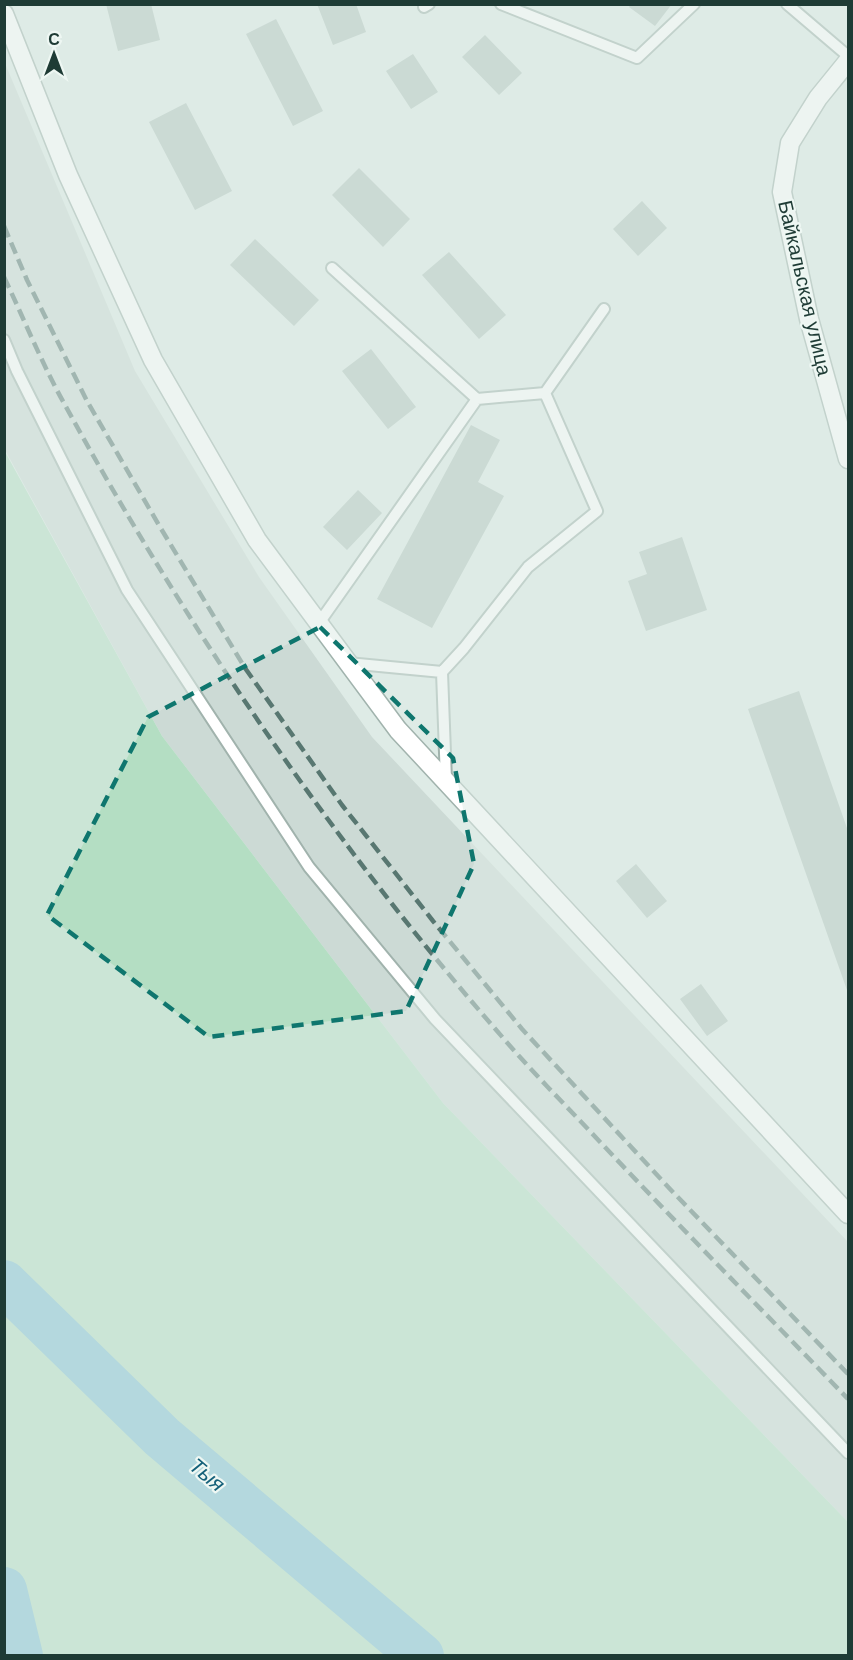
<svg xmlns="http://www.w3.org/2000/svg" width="853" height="1660" viewBox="0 0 853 1660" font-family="'DM Sans',sans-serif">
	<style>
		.built { fill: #ccdad5 }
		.green { fill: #b4dec3 }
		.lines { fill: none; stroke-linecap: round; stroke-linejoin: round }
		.river { stroke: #81c1d4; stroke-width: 46 }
		.building { fill: #b3c5bf }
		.service-casing { stroke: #a1b3ad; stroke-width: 14 }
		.minor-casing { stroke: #a1b3ad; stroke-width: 21 }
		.tertiary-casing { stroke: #a1b3ad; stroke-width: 21 }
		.service { stroke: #fff; stroke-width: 10 }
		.minor { stroke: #fff; stroke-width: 18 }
		.tertiary { stroke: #fff; stroke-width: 18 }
		.rail { stroke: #587771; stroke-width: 4.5; stroke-dasharray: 12 6; stroke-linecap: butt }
		.marked { fill: none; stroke: #0f766e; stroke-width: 4.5; stroke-dasharray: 12 8; stroke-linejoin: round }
		.labels { text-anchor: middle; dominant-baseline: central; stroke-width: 4.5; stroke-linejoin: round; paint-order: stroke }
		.street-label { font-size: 20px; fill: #1e3b35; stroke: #eef7f3 }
		.water-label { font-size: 21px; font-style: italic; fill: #15617a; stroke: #eef7f3 }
	</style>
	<rect width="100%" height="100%" fill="#deebe6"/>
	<!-- built -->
	<path class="built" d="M 4,61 L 135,371 L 259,577 L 372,737 L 848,1242 L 848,1522 L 443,1103 L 162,736 L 5,450 Z"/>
	<!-- green -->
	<path class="green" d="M 4,450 L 162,736 L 443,1103 L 848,1522 L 848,1655 L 5,1655 Z"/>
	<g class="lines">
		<!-- river -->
		<path class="river" d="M 4,1283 L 162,1437 L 421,1656
			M 4,1590 L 20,1656"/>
	</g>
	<!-- building -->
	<path class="building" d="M 106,4 L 151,4 L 160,40 L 118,51 Z
		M 317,4 L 356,4 L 366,32 L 333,45 Z
		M 631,4 L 672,4 L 655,26 L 629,7 Z
		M 276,19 L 323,111 L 293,126 L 246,34 Z
		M 485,35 L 522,73 L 499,95 L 462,57 Z
		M 413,54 L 438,92 L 411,109 L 386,71 Z
		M 186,103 L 232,191 L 195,210 L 149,122 Z
		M 359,168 L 410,219 L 383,247 L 332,195 Z
		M 642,201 L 667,228 L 638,256 L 613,229 Z
		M 255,239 L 319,300 L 294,326 L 230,265 Z
		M 449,252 L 506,315 L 479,339 L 422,275 Z
		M 371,349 L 416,407 L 388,429 L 342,371 Z
		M 471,425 L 500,440 L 478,482 L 504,496 L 432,628 L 377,599 Z
		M 358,490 L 382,513 L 347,550 L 323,527 Z
		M 682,537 L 707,610 L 646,631 L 628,581 L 647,574 L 639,552 Z
		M 799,691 L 848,831 L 848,993 L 748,709 Z
		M 636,864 L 667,901 L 647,918 L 616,881 Z
		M 701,984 L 728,1021 L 707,1036 L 680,999 Z"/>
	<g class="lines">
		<!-- service casing -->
		<g class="service-casing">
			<path id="service" d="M 501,4 L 637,58 L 694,4
				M 787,4 L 848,56
				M 424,7 L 429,4
				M 332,268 L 477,399
				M 4,340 L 17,371 L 127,590 L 309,867 L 435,1019 L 848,1453
				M 319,623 L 477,399 L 545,393 L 604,309
				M 348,663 L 442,672
				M 446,780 L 442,672 L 464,648 L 528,567 L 597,511 L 545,393"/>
		</g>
		<!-- minor casing -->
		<g class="minor-casing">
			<path id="minor" d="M 4,14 L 68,175 L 153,360 L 257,540 L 398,730 L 848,1214"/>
		</g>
		<!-- tertiary casing -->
		<g class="tertiary-casing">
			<path id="tertiary" d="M 848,61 L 818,98 L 790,143 L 782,192 L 809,319 L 848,459"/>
		</g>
		<!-- service -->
		<use href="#service" class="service"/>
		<!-- minor -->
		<use href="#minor" class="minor"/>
		<!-- tertiary -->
		<use href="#tertiary" class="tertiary"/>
		<!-- rail -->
		<path class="rail" d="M 4,226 L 27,280 L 87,401 L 160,527 L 245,668 L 342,805 L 433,921 L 522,1029 L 670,1189 L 848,1374
			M 4,277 C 24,319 42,364 65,405 C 192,637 343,858 519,1056 C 546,1086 574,1114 602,1144 C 683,1230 766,1314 848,1399"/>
	</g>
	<!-- marked area -->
	<path d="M0 0H853V1660H0ZM 320,627 L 453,758 L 474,864 L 406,1011 L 209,1037 L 47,915 L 148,717 Z" fill="#deebe6" fill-opacity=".55" fill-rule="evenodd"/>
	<path class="marked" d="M 320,627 L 453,758 L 474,864 L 406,1011 L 209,1037 L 47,915 L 148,717 Z"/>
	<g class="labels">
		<!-- street labels -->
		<g class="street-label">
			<text transform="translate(805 288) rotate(77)">Байкальская улица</text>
		</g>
		<!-- water labels -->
		<g class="water-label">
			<text transform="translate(207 1475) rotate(40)">Тыя</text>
		</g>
	</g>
	<!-- border -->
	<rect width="853" height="1660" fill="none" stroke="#1e3b35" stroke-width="12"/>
	<!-- north arrow -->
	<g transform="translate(54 54)" stroke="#eef7f3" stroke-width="4.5" paint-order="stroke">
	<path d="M0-4.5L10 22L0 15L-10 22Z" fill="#1e3b35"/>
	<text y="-9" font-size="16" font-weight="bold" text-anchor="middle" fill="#1e3b35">С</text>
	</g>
</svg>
